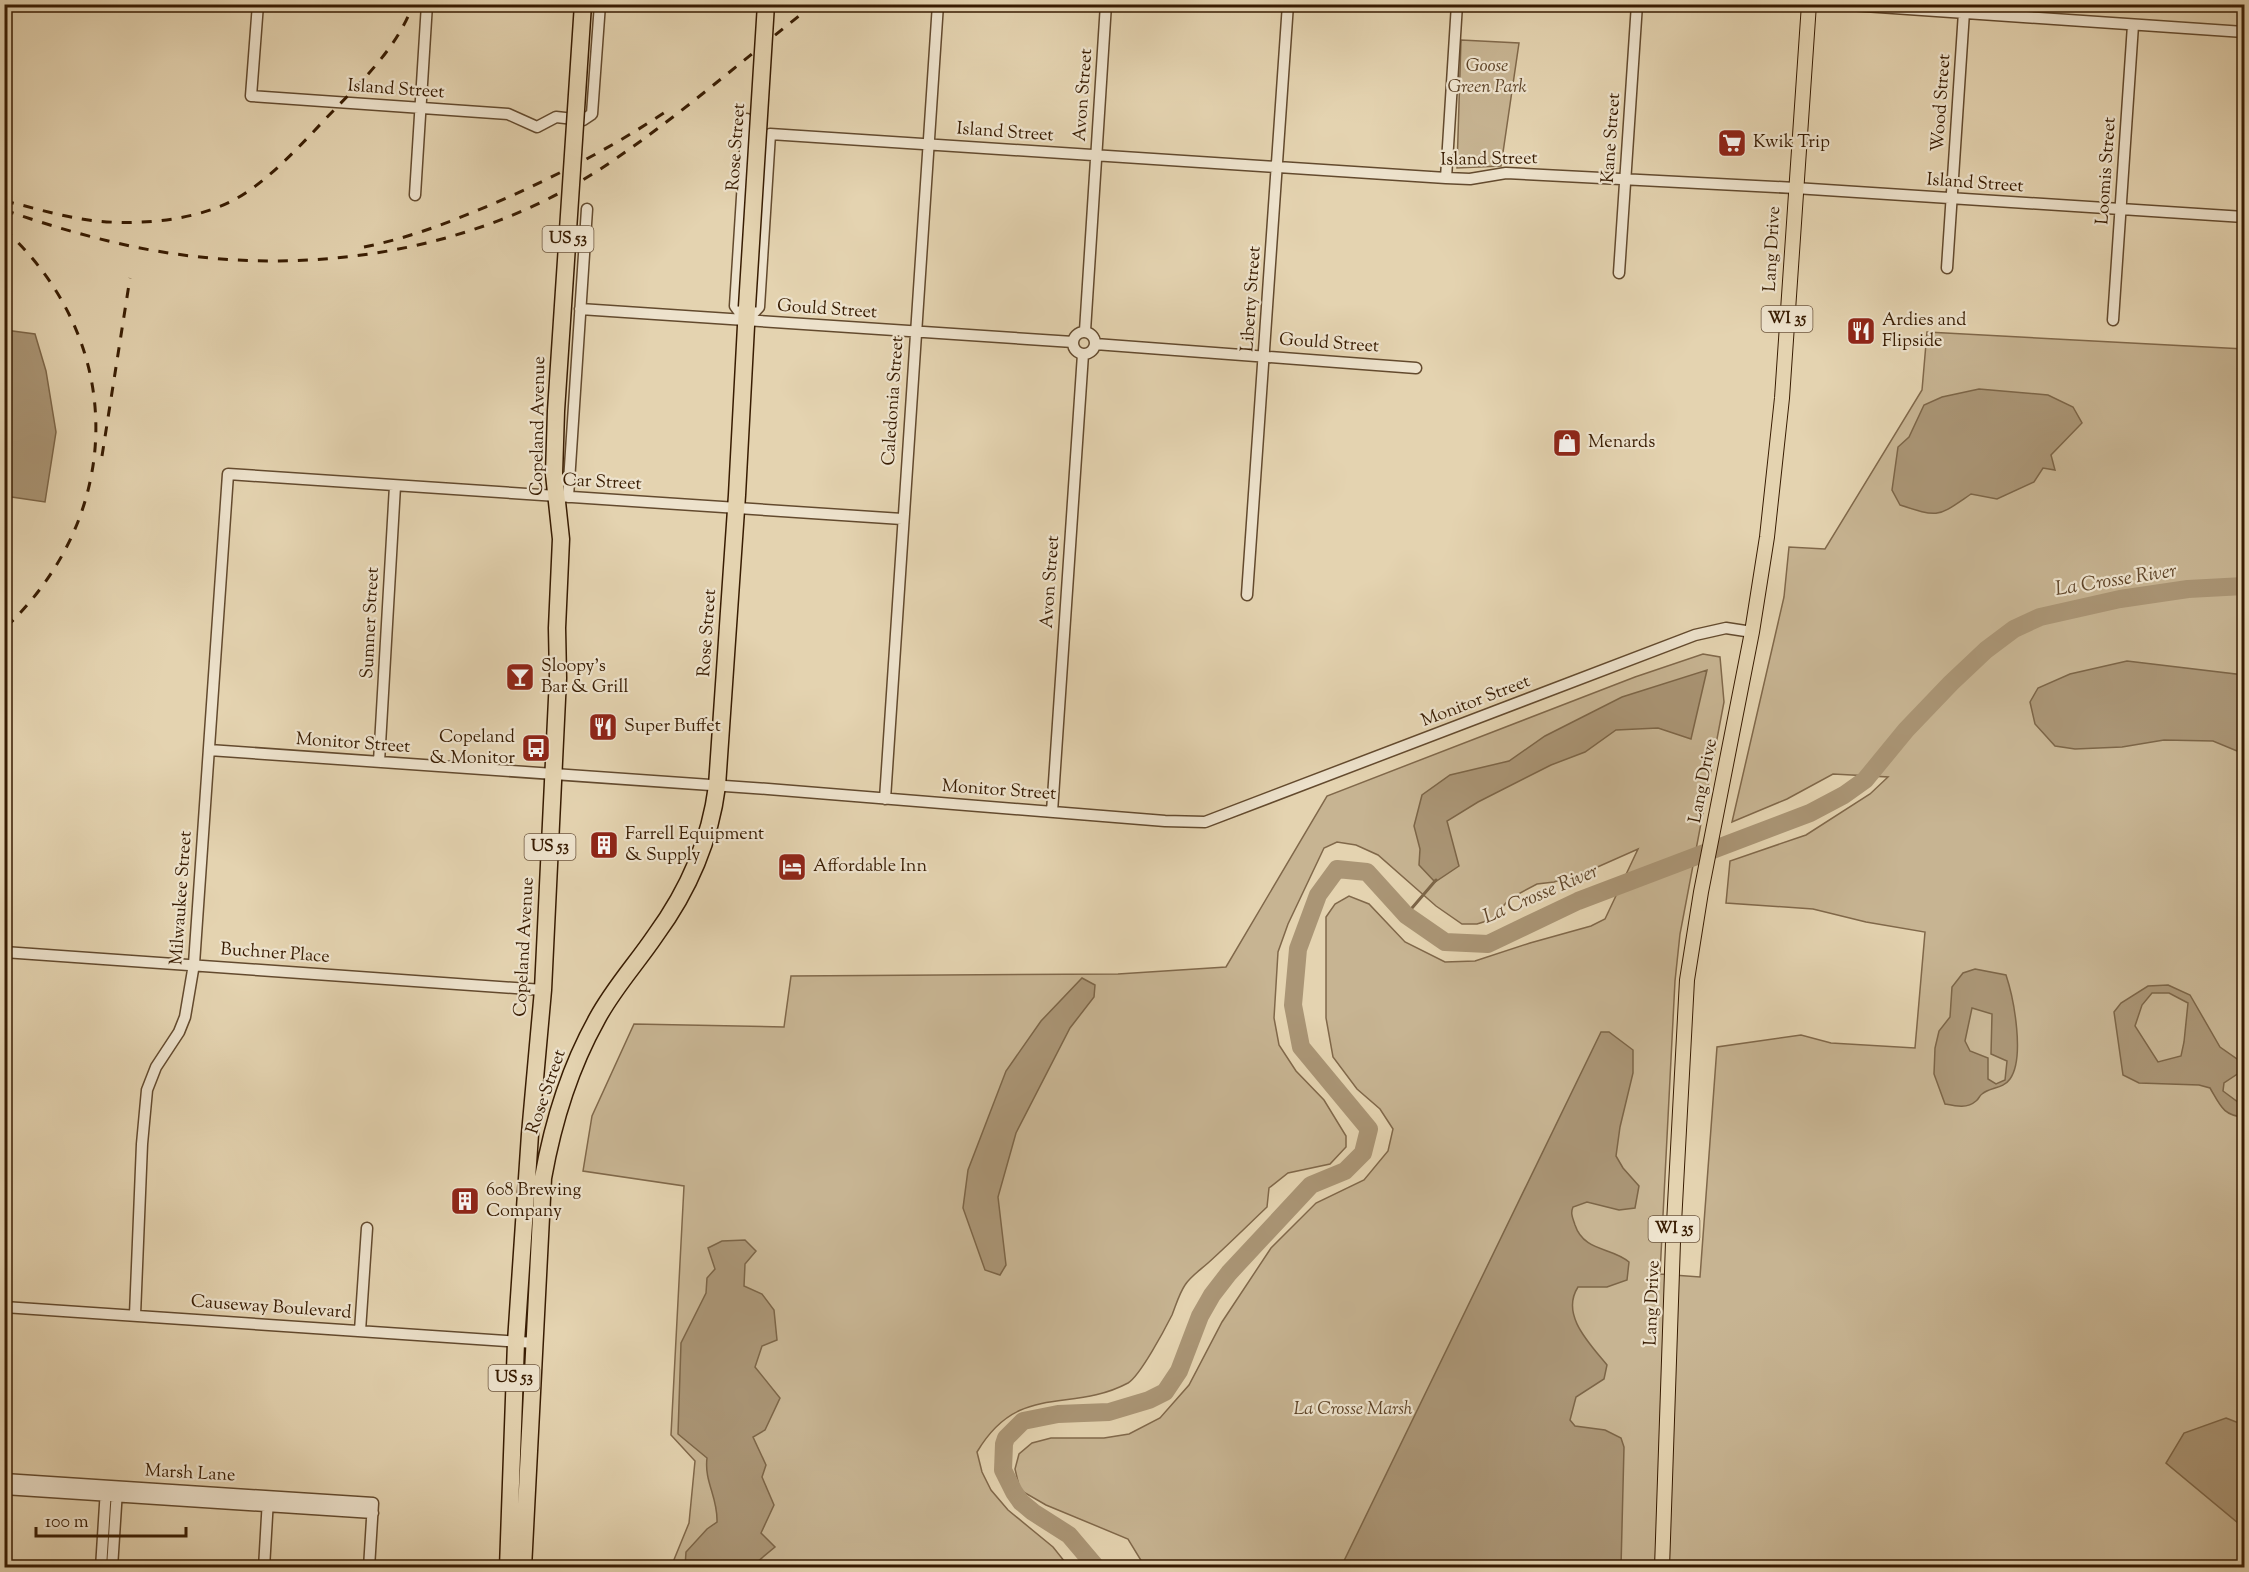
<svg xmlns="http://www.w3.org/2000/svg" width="2249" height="1572" viewBox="0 0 2249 1572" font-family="'Sorts Mill Goudy',serif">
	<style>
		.green { fill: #c7b492; stroke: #80684a; stroke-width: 1.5 }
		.water { fill: #aa9575; stroke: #7c6547; stroke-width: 1.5; fill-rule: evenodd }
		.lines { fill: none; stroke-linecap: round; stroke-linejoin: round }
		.stream { stroke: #7c6547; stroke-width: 3 }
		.river { stroke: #aa9575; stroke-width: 18 }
		.minor-casing { stroke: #634a2e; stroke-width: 13 }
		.major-casing { stroke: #381c02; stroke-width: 16 }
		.highway-casing { stroke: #381c02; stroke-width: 19 }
		.minor { stroke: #ede2cc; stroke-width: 10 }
		.major { stroke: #e4d3b0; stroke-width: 14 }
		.highway { stroke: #e4d3b0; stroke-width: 16 }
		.rail { stroke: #381c02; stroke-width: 3; stroke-dasharray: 10 10; stroke-linecap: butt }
		.highway-bridge-casing { stroke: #381c02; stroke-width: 19; stroke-linecap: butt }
		.highway-bridge { stroke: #e4d3b0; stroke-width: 16 }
		.labels { text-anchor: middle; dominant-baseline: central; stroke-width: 4.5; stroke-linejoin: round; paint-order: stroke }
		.shield { fill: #ede2cc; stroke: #6e573f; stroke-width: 1.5 }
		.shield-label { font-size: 16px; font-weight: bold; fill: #381c02 }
		.park-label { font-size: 18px; font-style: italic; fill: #5c4226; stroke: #ede2cc }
		.street-label { font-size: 18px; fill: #381c02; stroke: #ede2cc }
		.poi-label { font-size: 18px; fill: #381c02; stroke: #ede2cc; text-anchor: start }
		.water-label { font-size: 20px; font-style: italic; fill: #60462a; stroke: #ede2cc }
	</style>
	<rect width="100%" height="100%" fill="#e4d3b0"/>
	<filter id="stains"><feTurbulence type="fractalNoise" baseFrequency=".00333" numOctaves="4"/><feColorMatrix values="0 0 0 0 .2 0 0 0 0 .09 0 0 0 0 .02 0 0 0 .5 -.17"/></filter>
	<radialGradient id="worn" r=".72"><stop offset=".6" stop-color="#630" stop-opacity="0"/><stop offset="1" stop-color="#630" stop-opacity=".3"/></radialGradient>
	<!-- green -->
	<path class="green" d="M 1461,40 L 1519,43 L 1501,166 L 1457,168 Z
		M 1927,332 L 2244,349 L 2244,1567 L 1145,1567 L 1128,1539 L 1046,1505 L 1020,1490 L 1015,1469 L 1019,1454 L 1032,1443 L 1051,1438 L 1104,1438 L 1129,1434 L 1160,1418 L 1189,1385 L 1222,1322 L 1271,1248 L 1316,1203 L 1364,1180 L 1388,1151 L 1393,1129 L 1380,1109 L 1357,1089 L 1333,1057 L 1326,1018 L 1326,917 L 1335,904 L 1349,896 L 1369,904 L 1405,942 L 1445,962 L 1475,961 L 1530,943 L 1591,926 L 1605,919 L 1638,849 L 1593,869 L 1554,882 L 1537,884 L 1509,899 L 1493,919 L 1477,924 L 1462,924 L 1436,906 L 1378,855 L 1356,845 L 1337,842 L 1324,848 L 1288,924 L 1278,952 L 1274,1018 L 1279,1045 L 1296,1071 L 1324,1100 L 1346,1136 L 1346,1147 L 1330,1164 L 1288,1173 L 1269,1188 L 1267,1207 C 1247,1226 1228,1245 1208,1263 C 1200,1270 1190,1277 1185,1285 C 1179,1294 1176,1305 1172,1315 C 1165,1329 1140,1376 1128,1383 C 1070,1414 1019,1381 977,1452 L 982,1472 L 991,1490 L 1008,1510 L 1053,1547 L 1069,1567 L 671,1567 L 689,1523 L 695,1461 L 671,1435 L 684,1186 L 583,1171 L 592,1116 L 634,1024 L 784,1027 L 791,976 L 1118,974 L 1226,967 L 1327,796 L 1635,677 L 1703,654 L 1720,657 L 1724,702 L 1680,934 L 1675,981 L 1660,1274 L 1700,1277 L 1717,1047 L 1801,1035 L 1831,1043 L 1915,1048 L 1925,932 L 1866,922 L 1813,909 L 1726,903 L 1730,861 L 1806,835 L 1870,794 L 1888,777 L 1833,774 L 1787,799 L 1732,822 L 1784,597 L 1789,547 L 1825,549 L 1922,390 Z"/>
	<!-- water -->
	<path class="water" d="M 5,330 L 35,334 L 46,371 L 56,432 L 45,502 L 5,496 Z
		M 1979,389 L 2048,395 L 2073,407 L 2082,423 L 2051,455 L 2055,470 L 2043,468 L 2034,482 L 1997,499 L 1971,494 C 1937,517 1940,518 1900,505 L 1892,490 L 1898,447 L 1909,437 L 1924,405 L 1942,397 Z
		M 2127,661 L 2244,675 L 2244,751 L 2237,751 L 2213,741 L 2164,740 L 2122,747 L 2075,749 L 2055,746 L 2035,724 L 2030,702 L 2038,688 L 2070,674 Z
		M 1707,670 L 1691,739 L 1658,728 L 1616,730 L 1585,752 L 1551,765 L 1478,802 L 1447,821 L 1459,866 L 1435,882 L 1419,865 L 1420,849 L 1414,826 L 1422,795 L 1450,775 L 1509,761 L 1545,736 L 1622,697 Z
		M 1975,969 L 2006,975 C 2014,999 2025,1058 2010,1079 C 2003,1089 1990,1087 1982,1094 C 1979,1096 1979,1099 1976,1101 C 1967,1109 1955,1106 1945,1104 L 1934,1074 L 1935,1048 L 1939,1031 L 1950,1017 L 1952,987 L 1963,973 ZM 1972,1008 L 1992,1014 L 1991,1054 L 2007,1061 L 2005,1080 L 1996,1084 L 1988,1079 L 1988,1058 L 1970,1051 L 1965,1041 Z
		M 1082,978 L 1095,985 L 1094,997 L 1070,1028 L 1016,1133 L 998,1197 L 1006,1265 L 1000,1275 L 985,1270 L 963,1208 L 968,1170 L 1006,1071 L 1041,1021 Z
		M 2168,985 L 2190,995 L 2220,1047 L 2244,1064 L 2244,1074 L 2239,1073 L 2224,1083 L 2223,1091 L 2242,1105 L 2244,1104 L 2244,1117 C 2223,1116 2220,1105 2210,1088 L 2199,1085 L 2139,1083 L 2123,1075 L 2114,1012 L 2121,1003 L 2148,986 ZM 2152,993 L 2169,993 L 2188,1003 L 2184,1042 L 2181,1056 L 2158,1062 L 2135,1026 L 2142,1005 Z
		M 1601,1032 L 1609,1032 L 1633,1050 L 1633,1073 L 1620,1127 L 1616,1156 L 1623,1168 L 1639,1186 L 1635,1208 L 1619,1210 L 1587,1202 L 1573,1207 C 1570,1214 1573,1218 1575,1225 C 1584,1252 1612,1247 1629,1262 L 1627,1280 L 1607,1287 L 1578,1287 C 1560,1315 1590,1344 1607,1365 L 1604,1379 L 1576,1397 L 1570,1420 L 1575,1426 L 1605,1430 L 1621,1438 L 1624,1447 L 1621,1567 L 1341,1567 Z
		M 745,1240 L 756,1251 L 745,1264 L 744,1286 L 762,1294 L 774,1310 L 777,1340 L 762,1346 L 755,1367 L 780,1398 L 765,1430 L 753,1437 L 766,1465 L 762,1477 L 774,1505 L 761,1533 L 775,1547 L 751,1567 L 685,1567 L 686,1552 L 707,1529 L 717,1522 C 718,1497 704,1482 707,1458 L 678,1434 L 681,1343 L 706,1293 L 707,1278 L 715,1269 L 708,1248 L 722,1241 Z
		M 2226,1418 L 2244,1425 L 2244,1528 L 2166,1463 L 2184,1433 Z"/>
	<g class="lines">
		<!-- stream -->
		<path class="stream" d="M 1406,915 L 1436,880"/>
		<!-- river -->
		<path class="river" d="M 1097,1568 L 1069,1535 L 1033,1512 L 1021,1502 L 1014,1492 L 1003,1470 L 1004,1444 L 1006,1438 L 1023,1421 L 1058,1414 L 1109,1412 L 1149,1400 L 1165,1392 L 1179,1371 L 1200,1316 L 1212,1295 L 1229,1273 L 1311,1185 L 1345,1171 L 1363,1153 L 1369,1129 L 1301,1047 L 1293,1005 L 1298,949 L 1318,895 L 1337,869 L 1367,872 L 1406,915 L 1445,942 L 1488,944 L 1578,901 L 1810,813 L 1844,795 L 1865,780 L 1906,730 L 1951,683 L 1986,650 L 2014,629 L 2040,617 L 2120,599 L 2188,589 L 2244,586"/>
		<!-- minor casing -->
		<g class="minor-casing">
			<path id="minor" d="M 258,4 L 251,96 L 508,114 L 537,127 L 556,117 L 583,120 L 592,114 L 600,4
				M 1835,4 L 2244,32
				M 747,119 L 735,306 L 746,321 L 759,307 L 770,134 L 1446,178 L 1470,179 L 1506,173 L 1795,188 L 2244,217
				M 1446,178 L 1457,4
				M 415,195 L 427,4
				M 1947,268 L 1964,12
				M 1619,273 L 1637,4
				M 580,309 L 1073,342
				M 2113,320 L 2133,25
				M 1085,331 L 1106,4
				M1073 343a11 11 0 1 1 22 0a11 11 0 1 1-22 0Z
				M 1095,344 L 1416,368
				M 568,497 L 587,209
				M 1247,595 L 1288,4
				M 209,750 L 768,789 L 1165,821 L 1205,822 L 1695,635 L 1726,628 L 1752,632
				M 379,762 L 395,486
				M 885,799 L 938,4
				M 1052,812 L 1083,354
				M 4,952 L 543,990
				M 4,1307 L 535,1343
				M 135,1315 L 142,1144 L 147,1090 L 156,1067 L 179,1032 L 185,1017 L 194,964 L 228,474 L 902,519
				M 360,1331 L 367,1228
				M 4,1479 L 373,1503 L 369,1568
				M 4,1489 L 373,1513
				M 101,1568 L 106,1489
				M 112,1568 L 117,1490
				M 264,1568 L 268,1499"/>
		</g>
		<!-- major casing -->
		<g class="major-casing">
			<path id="major" d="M 1662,1568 L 1673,1242 L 1687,980 L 1701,892 L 1752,632 L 1767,537 L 1782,398 L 1809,4"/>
		</g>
		<!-- highway casing -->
		<g class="highway-casing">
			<path id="highway" d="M 508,1568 L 516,1342 L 530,1134 L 543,990 L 558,678 L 557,628 L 561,539 L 554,474
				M 523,1568 L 543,1178 C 553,1122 569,1069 597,1019 C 613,989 636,964 655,936 C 688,891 710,841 717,786 L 737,495 L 747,307"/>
		</g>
		<!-- minor -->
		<use href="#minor" class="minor"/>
		<!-- major -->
		<use href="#major" class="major"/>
		<!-- highway -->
		<use href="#highway" class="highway"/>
		<!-- rail -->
		<path class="rail" d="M 4,201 C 28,206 52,214 76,218 C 123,227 189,223 232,201 C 270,181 305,140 334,110 C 364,79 399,45 413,4
			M 4,210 C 48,225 91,238 135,247 C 293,279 466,257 602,168 C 676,119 744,59 814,4
			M 4,229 C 128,342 125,516 4,629
			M 364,247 C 415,237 463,217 511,196 C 566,171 618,144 668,110
			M 102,456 L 130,278"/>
		<!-- highway-bridge casing -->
		<g class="highway-bridge-casing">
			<path id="highway-bridge" d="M 747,307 L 766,4
				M 554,474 L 556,411 L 583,4"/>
		</g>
		<!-- highway-bridge -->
		<use href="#highway-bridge" class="highway-bridge"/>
	</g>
	<!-- icons -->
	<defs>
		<g id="supermarket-square" transform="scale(1.5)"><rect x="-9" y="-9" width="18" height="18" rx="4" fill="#8f2418" stroke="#ede2cc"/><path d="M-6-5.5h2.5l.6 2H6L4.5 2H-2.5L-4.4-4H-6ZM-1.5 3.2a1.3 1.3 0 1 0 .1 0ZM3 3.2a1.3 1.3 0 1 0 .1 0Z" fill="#fff"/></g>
		<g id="restaurant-square" transform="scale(1.5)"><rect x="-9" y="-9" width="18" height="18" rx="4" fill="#8f2418" stroke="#ede2cc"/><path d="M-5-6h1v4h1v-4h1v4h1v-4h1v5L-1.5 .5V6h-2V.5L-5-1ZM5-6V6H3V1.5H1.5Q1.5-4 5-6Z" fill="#fff"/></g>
		<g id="shop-square" transform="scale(1.5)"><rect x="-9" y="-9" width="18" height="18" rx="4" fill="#8f2418" stroke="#ede2cc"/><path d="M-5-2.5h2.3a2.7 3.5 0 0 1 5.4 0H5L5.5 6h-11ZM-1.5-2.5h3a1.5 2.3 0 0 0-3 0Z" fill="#fff"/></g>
		<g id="bar-square" transform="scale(1.5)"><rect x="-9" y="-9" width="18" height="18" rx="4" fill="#8f2418" stroke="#ede2cc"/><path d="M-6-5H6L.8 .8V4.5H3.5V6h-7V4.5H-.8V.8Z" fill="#fff"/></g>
		<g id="bus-square" transform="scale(1.5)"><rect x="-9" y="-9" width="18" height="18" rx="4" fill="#8f2418" stroke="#ede2cc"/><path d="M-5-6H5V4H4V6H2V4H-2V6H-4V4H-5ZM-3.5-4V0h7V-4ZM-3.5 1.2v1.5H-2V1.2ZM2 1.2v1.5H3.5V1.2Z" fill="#fff"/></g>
		<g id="building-square" transform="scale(1.5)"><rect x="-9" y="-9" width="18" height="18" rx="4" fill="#8f2418" stroke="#ede2cc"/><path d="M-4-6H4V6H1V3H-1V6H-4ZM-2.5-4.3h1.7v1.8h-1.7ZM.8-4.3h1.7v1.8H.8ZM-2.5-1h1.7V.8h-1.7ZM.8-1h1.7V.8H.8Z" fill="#fff"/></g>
		<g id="hotel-square" transform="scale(1.5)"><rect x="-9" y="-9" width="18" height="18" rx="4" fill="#8f2418" stroke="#ede2cc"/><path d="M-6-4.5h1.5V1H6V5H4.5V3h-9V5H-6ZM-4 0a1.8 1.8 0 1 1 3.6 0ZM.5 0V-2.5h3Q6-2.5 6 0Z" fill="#fff"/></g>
	</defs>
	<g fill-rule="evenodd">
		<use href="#supermarket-square" x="1732" y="143"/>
		<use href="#restaurant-square" x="1861" y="331"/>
		<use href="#shop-square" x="1567" y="443"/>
		<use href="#bar-square" x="520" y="677"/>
		<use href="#restaurant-square" x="603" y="727"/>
		<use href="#bus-square" x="536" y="748"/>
		<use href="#building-square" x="604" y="845"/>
		<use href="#hotel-square" x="792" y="867"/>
		<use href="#building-square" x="465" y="1201"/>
	</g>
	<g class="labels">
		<!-- shield labels -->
		<g class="shield">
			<rect x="542.5" y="226" width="51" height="26" rx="4.5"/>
			<rect x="1761.5" y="306" width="51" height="26" rx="4.5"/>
			<rect x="524.5" y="834" width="51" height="26" rx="4.5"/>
			<rect x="1648.5" y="1216" width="51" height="26" rx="4.5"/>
			<rect x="488.5" y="1365" width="51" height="26" rx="4.5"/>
		</g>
		<g class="shield-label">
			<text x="568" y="239">US 53</text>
			<text x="1787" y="319">WI 35</text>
			<text x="550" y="847">US 53</text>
			<text x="1674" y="1229">WI 35</text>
			<text x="514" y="1378">US 53</text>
		</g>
		<!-- park labels -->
		<g class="park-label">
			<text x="1487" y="67">Goose<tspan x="1487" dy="21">Green Park</tspan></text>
			<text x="1353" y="1410">La Crosse Marsh</text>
		</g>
		<!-- street labels -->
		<g class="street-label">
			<text transform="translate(396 90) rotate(4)">Island Street</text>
			<text transform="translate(1084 95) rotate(-86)">Avon Street</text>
			<text transform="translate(1942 103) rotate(-86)">Wood Street</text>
			<text transform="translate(1005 133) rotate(4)">Island Street</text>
			<text transform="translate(1612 138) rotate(-86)">Kane Street</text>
			<text transform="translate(737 147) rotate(-86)">Rose Street</text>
			<text transform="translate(1489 160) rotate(-1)">Island Street</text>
			<text transform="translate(2107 171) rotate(-86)">Loomis Street</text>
			<text transform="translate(1975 184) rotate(4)">Island Street</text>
			<text transform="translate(1773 249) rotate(-87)">Lang Drive</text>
			<text transform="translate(1252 299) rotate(-86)">Liberty Street</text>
			<text transform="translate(827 310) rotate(4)">Gould Street</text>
			<text transform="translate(1329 344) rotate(4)">Gould Street</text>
			<text transform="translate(894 401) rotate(-86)">Caledonia Street</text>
			<text transform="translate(539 426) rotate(-89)">Copeland Avenue</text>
			<text transform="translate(602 483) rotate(3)">Car Street</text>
			<text transform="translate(1051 582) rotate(-86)">Avon Street</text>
			<text transform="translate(371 623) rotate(-87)">Sumner Street</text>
			<text transform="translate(708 633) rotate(-86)">Rose Street</text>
			<text transform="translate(1476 702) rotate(-21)">Monitor Street</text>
			<text transform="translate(353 744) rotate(4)">Monitor Street</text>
			<text transform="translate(1704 781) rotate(-79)">Lang Drive</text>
			<text transform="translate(999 791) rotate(4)">Monitor Street</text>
			<text transform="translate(182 898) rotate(-86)">Milwaukee Street</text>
			<text transform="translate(525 947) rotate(-87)">Copeland Avenue</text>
			<text transform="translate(275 954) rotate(4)">Buchner Place</text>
			<text transform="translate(547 1092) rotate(-71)">Rose Street</text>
			<text transform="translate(1653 1303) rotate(-88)">Lang Drive</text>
			<text transform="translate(271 1308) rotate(4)">Causeway Boulevard</text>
			<text transform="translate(190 1474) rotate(3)">Marsh Lane</text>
		</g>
		<!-- poi labels -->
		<g class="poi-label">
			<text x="1753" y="143">Kwik Trip</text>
			<text x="1882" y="321">Ardies and<tspan x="1882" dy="21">Flipside</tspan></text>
			<text x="1588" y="443">Menards</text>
			<text x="541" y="667">Sloopy's<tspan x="541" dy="21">Bar &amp; Grill</tspan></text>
			<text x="624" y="727">Super Buffet</text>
			<text x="515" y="738" text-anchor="end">Copeland<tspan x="515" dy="21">&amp; Monitor</tspan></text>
			<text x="625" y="835">Farrell Equipment<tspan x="625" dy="21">&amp; Supply</tspan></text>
			<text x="813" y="867">Affordable Inn</text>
			<text x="486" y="1191">608 Brewing<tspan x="486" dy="21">Company</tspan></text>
		</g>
		<!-- water labels -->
		<g class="water-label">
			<text transform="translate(2116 581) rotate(-9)">La Crosse River</text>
			<text transform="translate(1541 895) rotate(-23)">La Crosse River</text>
		</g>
	</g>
	<!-- margin -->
	<rect width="2249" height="1572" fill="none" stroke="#e4d3b0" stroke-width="24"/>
	<rect x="6" y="6" width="2237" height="1560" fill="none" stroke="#381c02" stroke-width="3"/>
	<rect x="12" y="12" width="2225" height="1548" fill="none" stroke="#381c02" stroke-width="1.5"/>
	<!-- scale -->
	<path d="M36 1527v9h150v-9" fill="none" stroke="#381c02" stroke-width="3"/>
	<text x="45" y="1527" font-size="18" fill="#381c02" stroke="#ede2cc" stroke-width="4.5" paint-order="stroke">100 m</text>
	<rect width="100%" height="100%" filter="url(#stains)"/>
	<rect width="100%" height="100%" fill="url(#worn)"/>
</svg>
